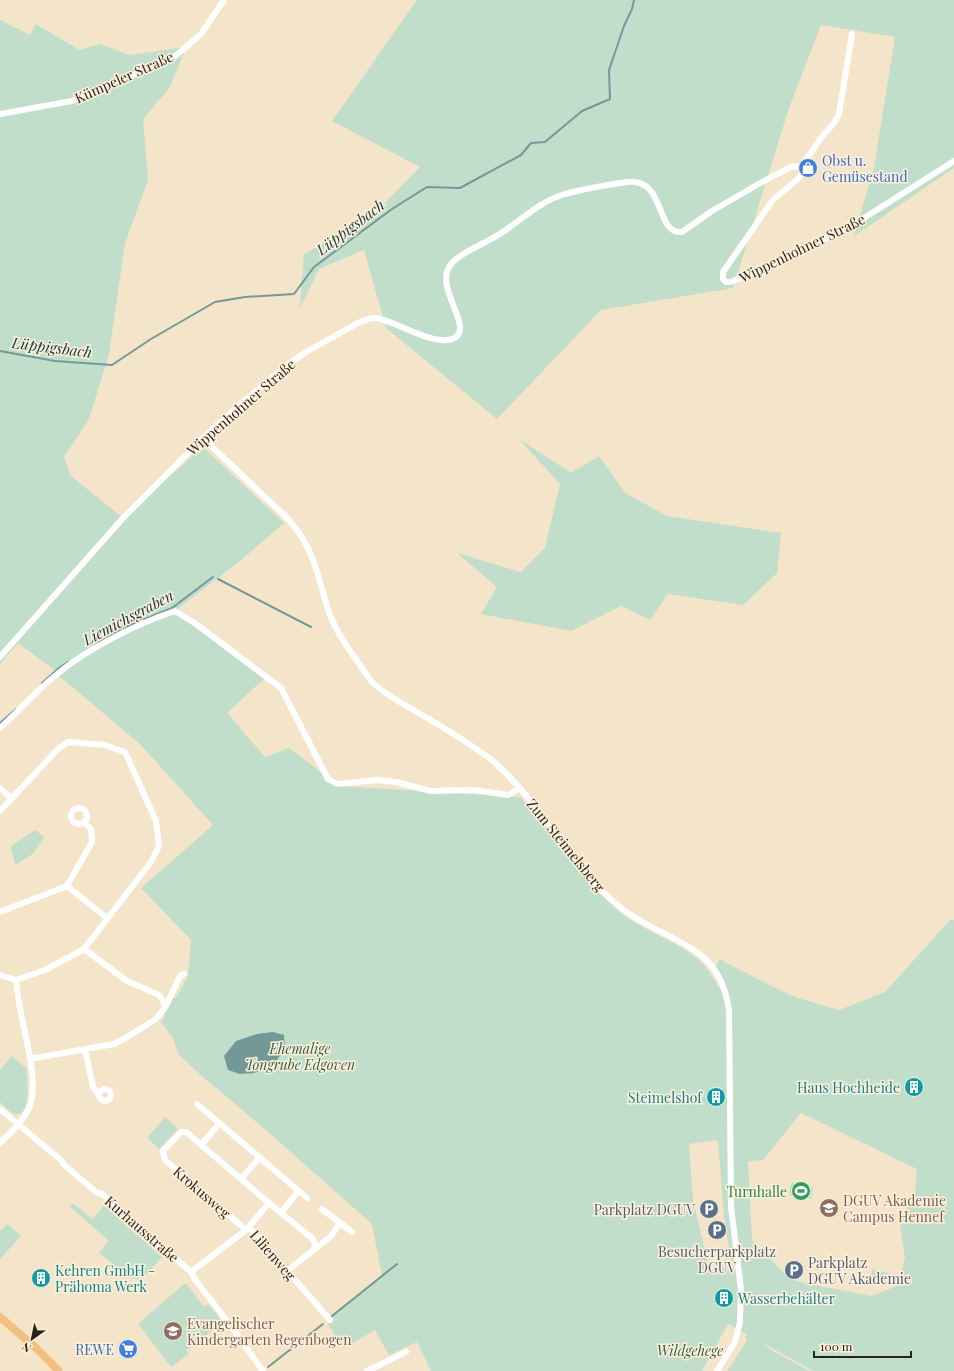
<svg xmlns="http://www.w3.org/2000/svg" width="954" height="1371" viewBox="0 0 954 1371" font-family="'Playfair Display',serif">
	<style>
		.green { fill: #c0deca; fill-rule: evenodd }
		.water { fill: #729998 }
		.lines { fill: none; stroke-linecap: round; stroke-linejoin: round }
		.stream { stroke: #729998; stroke-width: 2 }
		.minor { stroke: #fff; stroke-width: 6 }
		.major { stroke: #f2bf7e; stroke-width: 8 }
		.labels { text-anchor: middle; dominant-baseline: central; stroke-width: 3; stroke-linejoin: round; paint-order: stroke }
		.street-label { font-size: 14px; fill: #29231a; stroke: #fef1dc }
		.shop-label { font-size: 14px; fill: #366cbe; stroke: #fef1dc; text-anchor: start }
		.park-label { font-size: 14px; font-style: italic; fill: #316245; stroke: #fef1dc }
		.culture-label { font-size: 14px; fill: #0d838f; stroke: #fef1dc; text-anchor: end }
		.leisure-label { font-size: 14px; fill: #27864d; stroke: #fef1dc; text-anchor: end }
		.education-label { font-size: 14px; fill: #785e54; stroke: #fef1dc; text-anchor: start }
		.service-label { font-size: 14px; fill: #4e5e75; stroke: #fef1dc; text-anchor: end }
		.water-label { font-size: 15px; font-style: italic; fill: #123939; stroke: #fef1dc }
	</style>
	<rect width="100%" height="100%" fill="#f4e4c9"/>
	<!-- green -->
	<path class="green" d="M 417,0 L 954,0 L 954,168 L 854,236 L 874,167 L 895,37 L 821,25 L 789,108 L 733,288 L 601,310 L 497,419 L 386,328 L 364,250 L 319,269 L 300,308 L 304,254 L 374,214 L 420,167 L 332,121 Z
		M 0,20 L 30,35 L 36,24 L 79,50 L 101,44 L 129,55 L 186,47 L 170,87 L 143,119 L 148,180 L 125,243 L 109,354 L 89,419 L 64,457 L 71,476 L 124,519 L 163,482 L 196,453 L 199,453 L 204,448 L 284,523 L 240,561 L 176,610 L 267,678 L 256,686 L 227,713 L 265,757 L 289,748 L 339,786 L 520,797 C 530,808 541,819 550,831 C 571,858 590,886 616,909 C 642,932 679,940 703,964 C 710,972 715,981 720,990 L 715,969 L 719,959 L 775,988 L 798,998 L 839,1010 L 885,992 L 951,919 L 954,920 L 954,1371 L 813,1371 L 763,1343 L 771,1350 L 810,1371 L 727,1371 L 747,1341 L 745,1336 L 748,1335 L 728,1324 L 702,1371 L 431,1371 L 417,1342 L 389,1355 L 375,1330 L 344,1348 L 328,1325 L 329,1317 L 382,1276 L 372,1224 L 267,1131 L 202,1076 L 178,1054 L 173,1038 L 161,1022 L 165,1016 L 164,1011 L 171,997 L 176,998 L 188,976 L 191,940 L 141,888 L 213,825 L 140,744 L 58,675 L 57,672 L 18,643 L 0,664 ZM 801,1113 L 917,1169 L 915,1192 L 900,1224 L 905,1258 L 897,1286 L 872,1296 L 803,1283 L 789,1278 L 752,1240 L 748,1161 L 763,1160 ZM 718,1140 L 724,1217 L 732,1266 L 709,1268 L 693,1200 L 689,1144 Z
		M 519,439 L 571,473 L 599,456 L 625,493 L 667,516 L 781,533 L 777,573 L 743,605 L 668,594 L 650,620 L 621,606 L 571,631 L 481,614 L 497,587 L 457,553 L 521,572 L 545,548 L 560,484 Z
		M 35,830 L 44,837 L 34,853 L 15,865 L 11,846 Z
		M 12,1056 L 26,1068 C 27,1076 32,1116 16,1114 C 10,1113 4,1106 0,1102 L 0,1070 Z
		M 165,1117 L 178,1129 L 159,1149 L 147,1138 Z
		M 791,1183 L 813,1188 L 811,1199 L 789,1195 Z
		M 73,1203 L 92,1219 L 104,1206 L 162,1257 L 147,1274 L 138,1280 L 129,1277 L 99,1253 L 109,1241 L 70,1207 Z
		M 8,1224 L 21,1236 L 0,1259 L 0,1231 Z
		M 872,1269 L 889,1273 L 887,1281 L 870,1277 Z
		M 184,1284 L 187,1284 L 204,1307 L 208,1304 L 221,1320 L 220,1325 L 186,1350 L 189,1354 L 171,1367 L 138,1324 Z"/>
	<!-- water -->
	<path class="water" d="M 273,1032 L 284,1035 L 285,1049 L 273,1065 L 254,1073 L 240,1074 L 228,1070 L 224,1056 L 236,1041 L 257,1034 Z"/>
	<g class="lines">
		<!-- stream -->
		<path class="stream" d="M 0,351 L 55,361 L 112,365 L 151,339 L 215,302 L 245,297 L 294,294 L 314,267 L 392,209 L 427,187 L 460,188 L 521,155 L 531,143 L 545,142 L 582,111 L 610,99 L 609,70 L 624,26 L 632,9 L 634,0
			M 218,579 L 311,627
			M 95,645 L 123,628 L 172,608 L 213,577
			M 42,683 L 59,668 L 68,662
			M 0,723 L 16,709
			M 332,1316 L 397,1264
			M 268,1367 L 323,1324"/>
		<!-- minor -->
		<path class="minor" d="M 0,114 L 72,101 L 173,58 L 201,34 L 224,0
			M 801,167 L 821,138 L 834,123 L 839,114 L 852,34
			M 203,438 L 288,519 C 294,526 300,533 304,541 C 317,563 321,589 329,612 C 336,632 348,648 360,665 C 364,671 368,677 372,682 C 384,694 400,702 415,711 C 436,723 458,736 479,751 C 484,754 490,758 495,763 C 536,799 562,850 600,889 C 612,901 626,913 641,921 C 686,947 721,952 729,1011 L 731,1206 L 741,1290 L 740,1322 L 735,1342 L 717,1371
			M 0,657 L 124,517 L 203,438 L 245,400 L 286,366 L 306,352 L 358,323 C 364,320 369,318 375,318 C 396,320 437,350 456,337 C 471,326 438,290 448,269 C 450,266 451,263 454,261 C 466,250 484,244 498,235 C 518,223 539,202 562,195 C 582,189 606,185 627,182 C 666,177 655,235 682,232 L 712,211 L 762,182 L 793,166 L 801,167 L 802,173 L 800,177 L 773,200 L 723,272 L 723,279 L 726,282 L 731,282 L 845,230 L 954,161
			M 0,728 C 19,711 36,691 56,675 C 87,649 136,624 175,611 L 196,624 L 281,688 L 328,779 L 337,784 L 378,780 L 396,782 L 431,791 L 474,790 L 508,795 L 520,788
			M 0,788 L 12,799
			M71 816a8 8 0 1 1 16 0a8 8 0 1 1-16 0Z
			M 0,811 L 58,749 L 68,742 L 105,745 L 125,752 L 156,821 L 159,846 L 151,862 L 84,949 L 127,981 L 159,995 L 166,1006 L 156,1019 L 124,1039 L 114,1044 L 30,1059
			M 67,886 L 107,918
			M 0,912 L 67,886 L 92,842 L 91,829 L 84,822
			M 0,975 L 16,980
			M 16,980 L 45,970 L 84,949
			M 166,1006 L 180,976 L 184,974
			M 85,1049 L 93,1087 L 99,1095
			M99 1095a6 6 0 1 1 12 0a6 6 0 1 1-12 0Z
			M 197,1104 L 307,1198
			M 0,1109 L 62,1161 L 63,1164 L 96,1192 L 102,1194 L 191,1272 L 196,1281 L 228,1322 L 263,1371
			M 0,1143 C 10,1133 22,1123 28,1110 C 41,1088 24,1033 20,1008 C 18,999 17,989 16,980
			M 201,1145 L 219,1124
			M 241,1179 L 259,1158
			M 269,1203 L 313,1239 L 315,1244 L 314,1249
			M 322,1209 L 352,1232
			M 281,1213 L 298,1191
			M 249,1227 L 330,1320
			M 287,1271 L 331,1236 L 340,1223
			M 191,1272 L 246,1230 L 269,1203 L 186,1132 L 181,1132 L 163,1151 L 165,1160 L 246,1230
			M 367,1371 L 406,1352"/>
		<!-- major -->
		<path class="major" d="M 0,1317 L 36,1348 L 59,1371"/>
	</g>
	<!-- icons -->
	<defs>
		<g id="shop-disc" transform="scale(1)"><circle r="9.5" fill="#3f7fe0" stroke="#fef1dc"/><path d="M-5-2.5h2.3a2.7 3.5 0 0 1 5.4 0H5L5.5 6h-11ZM-1.5-2.5h3a1.5 2.3 0 0 0-3 0Z" fill="#fff"/></g>
		<g id="building-disc" transform="scale(1)"><circle r="9.5" fill="#0f9aa8" stroke="#fef1dc"/><path d="M-4-6H4V6H1V3H-1V6H-4ZM-2.5-4.3h1.7v1.8h-1.7ZM.8-4.3h1.7v1.8H.8ZM-2.5-1h1.7V.8h-1.7ZM.8-1h1.7V.8H.8Z" fill="#fff"/></g>
		<g id="stadium-disc" transform="scale(1)"><circle r="9.5" fill="#2e9e5b" stroke="#fef1dc"/><path d="M0-5a6.5 5 0 1 0 0 10a6.5 5 0 1 0 0-10ZM-3.5-1.8h7v3.6h-7Z" fill="#fff"/></g>
		<g id="university-disc" transform="scale(1)"><circle r="9.5" fill="#8d6e63" stroke="#fef1dc"/><path d="M0-5L7-2L0 1L-7-2ZM-4 1L0 2.5L4 1V4Q0 6-4 4Z" fill="#fff"/></g>
		<g id="parking-disc" transform="scale(1)"><circle r="9.5" fill="#5c6f8a" stroke="#fef1dc"/><path d="M-3.5-5.5H1a3.5 3.5 0 0 1 0 7H-1V5.5H-3.5ZM-1-3.4V-.6H.8a1.4 1.4 0 0 0 0-2.8Z" fill="#fff"/></g>
		<g id="school-disc" transform="scale(1)"><circle r="9.5" fill="#8d6e63" stroke="#fef1dc"/><path d="M0-5L7-2L0 1L-7-2ZM-4 1L0 2.5L4 1V4Q0 6-4 4Z" fill="#fff"/></g>
		<g id="supermarket-disc" transform="scale(1)"><circle r="9.5" fill="#3f7fe0" stroke="#fef1dc"/><path d="M-6-5.5h2.5l.6 2H6L4.5 2H-2.5L-4.4-4H-6ZM-1.5 3.2a1.3 1.3 0 1 0 .1 0ZM3 3.2a1.3 1.3 0 1 0 .1 0Z" fill="#fff"/></g>
	</defs>
	<g fill-rule="evenodd">
		<use href="#shop-disc" x="808" y="168"/>
		<use href="#building-disc" x="914" y="1087"/>
		<use href="#building-disc" x="716" y="1097"/>
		<use href="#stadium-disc" x="801" y="1191"/>
		<use href="#university-disc" x="829" y="1208"/>
		<use href="#parking-disc" x="709" y="1209"/>
		<use href="#parking-disc" x="717" y="1230"/>
		<use href="#parking-disc" x="794" y="1270"/>
		<use href="#building-disc" x="41" y="1278"/>
		<use href="#building-disc" x="724" y="1298"/>
		<use href="#school-disc" x="173" y="1331"/>
		<use href="#supermarket-disc" x="128" y="1349"/>
	</g>
	<g class="labels">
		<!-- street labels -->
		<g class="street-label">
			<text transform="translate(124 77) rotate(-24)">Kümpeler Straße</text>
			<text transform="translate(802 248) rotate(-26)">Wippenhohner Straße</text>
			<text transform="translate(241 407) rotate(-41)">Wippenhohner Straße</text>
			<text transform="translate(566 845) rotate(51)">Zum Steimelsberg</text>
			<text transform="translate(202 1192) rotate(41)">Krokusweg</text>
			<text transform="translate(142 1229) rotate(41)">Kurhausstraße</text>
			<text transform="translate(273 1255) rotate(49)">Lilienweg</text>
		</g>
		<!-- shop labels -->
		<g class="shop-label">
			<text x="822" y="160">Obst u.<tspan x="822" dy="16">Gemüsestand</tspan></text>
			<text x="114" y="1349" text-anchor="end">REWE</text>
		</g>
		<!-- park labels -->
		<g class="park-label">
			<text x="300" y="1048">Ehemalige<tspan x="300" dy="16">Tongrube Edgoven</tspan></text>
			<text x="690" y="1350">Wildgehege</text>
		</g>
		<!-- culture labels -->
		<g class="culture-label">
			<text x="900" y="1087">Haus Hochheide</text>
			<text x="702" y="1097">Steimelshof</text>
			<text x="55" y="1270" text-anchor="start">Kehren GmbH -<tspan x="55" dy="16">Prähoma Werk</tspan></text>
			<text x="738" y="1298" text-anchor="start">Wasserbehälter</text>
		</g>
		<!-- leisure labels -->
		<g class="leisure-label">
			<text x="787" y="1191">Turnhalle</text>
		</g>
		<!-- education labels -->
		<g class="education-label">
			<text x="843" y="1200">DGUV Akademie<tspan x="843" dy="16">Campus Hennef</tspan></text>
			<text x="187" y="1323">Evangelischer<tspan x="187" dy="16">Kindergarten Regenbogen</tspan></text>
		</g>
		<!-- service labels -->
		<g class="service-label">
			<text x="695" y="1209">Parkplatz DGUV</text>
			<text x="717" y="1251" text-anchor="middle">Besucherparkplatz<tspan x="717" dy="16">DGUV</tspan></text>
			<text x="808" y="1262" text-anchor="start">Parkplatz<tspan x="808" dy="16">DGUV Akademie</tspan></text>
		</g>
		<!-- water labels -->
		<g class="water-label">
			<text transform="translate(350 227) rotate(-37)">Lüppigsbach</text>
			<text transform="translate(52 347) rotate(7)">Lüppigsbach</text>
			<text transform="translate(128 617) rotate(-28)">Liemichsgraben</text>
		</g>
	</g>
	<!-- north arrow -->
	<g transform="translate(32 1339) rotate(213)" stroke="#fef1dc" stroke-width="3" paint-order="stroke">
	<path d="M0-3L7 15L0 10L-7 15Z" fill="#29231a"/>
	<text y="-6" font-size="11" font-weight="bold" text-anchor="middle" fill="#29231a">N</text>
	</g>
	<!-- scale -->
	<path d="M814 1351v6h97v-6" fill="none" stroke="#29231a" stroke-width="2"/>
	<text x="820" y="1351" font-size="12" fill="#29231a" stroke="#fef1dc" stroke-width="3" paint-order="stroke">100 m</text>
</svg>
